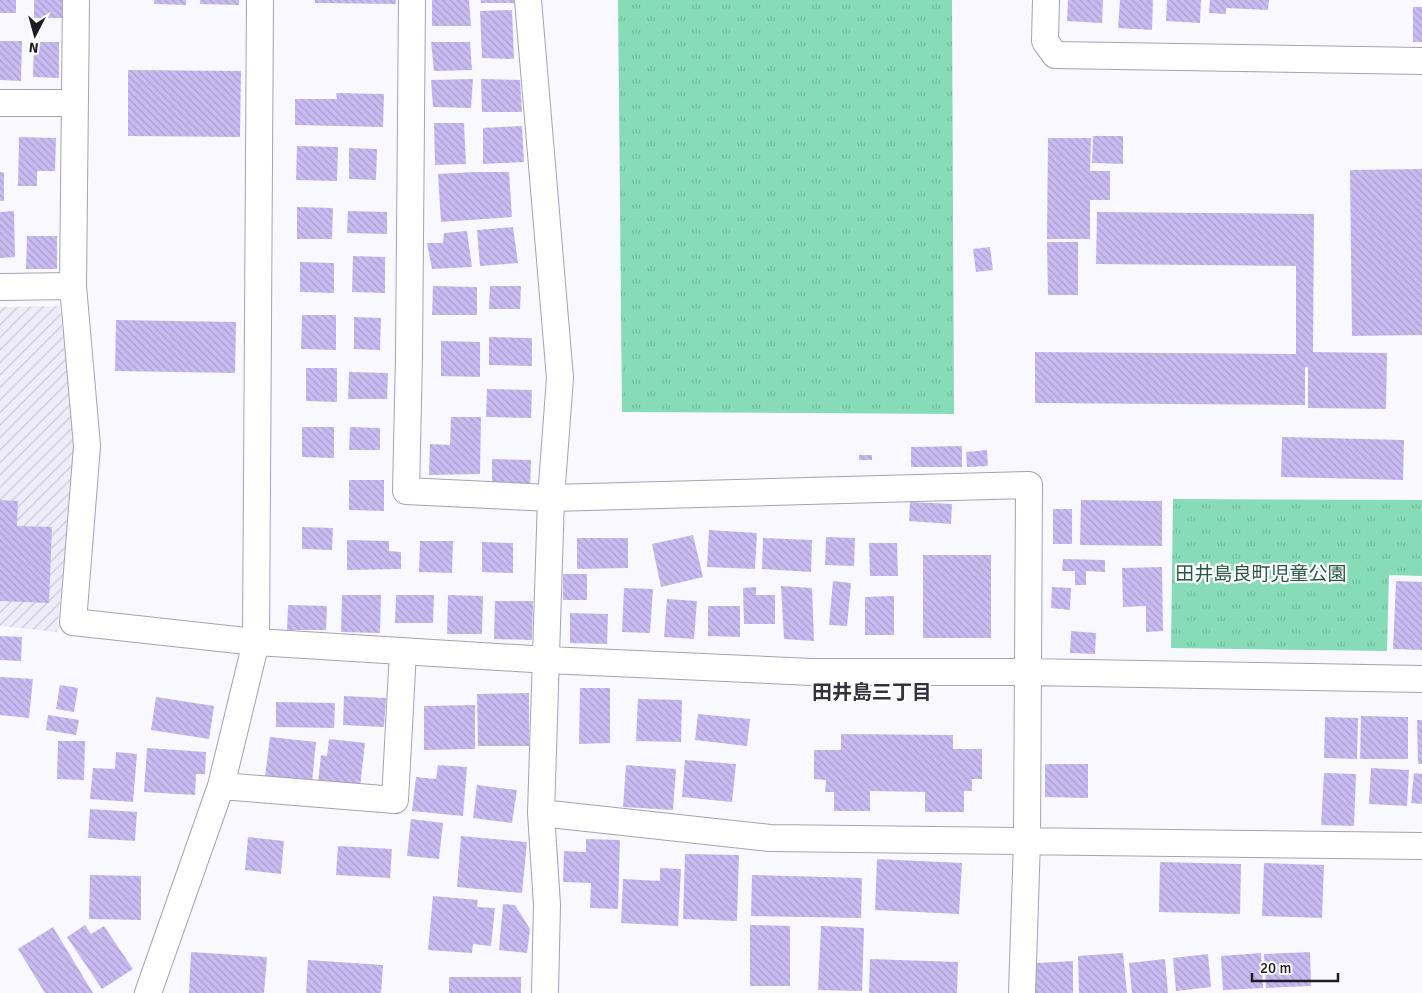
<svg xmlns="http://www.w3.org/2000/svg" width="1422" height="993" viewBox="0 0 1422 993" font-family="Signika,'Noto Sans JP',sans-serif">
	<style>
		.industrial { fill: url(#industrial-furrows) }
		.grass { fill: url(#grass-tufts) }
		.building { fill: url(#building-back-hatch) }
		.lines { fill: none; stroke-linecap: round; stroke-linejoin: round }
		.street-casing { stroke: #a5a2b1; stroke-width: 28 }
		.street { stroke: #fff; stroke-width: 26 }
		.labels { text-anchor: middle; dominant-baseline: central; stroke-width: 4.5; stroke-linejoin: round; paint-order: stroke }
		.park-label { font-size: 19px; fill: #285845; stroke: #fff }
		.neighbourhood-label { font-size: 20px; font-weight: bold; fill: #33313d; stroke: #fff }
	</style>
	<defs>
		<pattern id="industrial-furrows" width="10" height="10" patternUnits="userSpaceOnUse" patternTransform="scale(1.25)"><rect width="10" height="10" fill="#efecfa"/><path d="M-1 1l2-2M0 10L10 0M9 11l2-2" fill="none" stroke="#cccad6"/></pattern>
		<pattern id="grass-tufts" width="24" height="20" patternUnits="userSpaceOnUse" patternTransform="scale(1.25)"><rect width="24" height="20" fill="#86dcb7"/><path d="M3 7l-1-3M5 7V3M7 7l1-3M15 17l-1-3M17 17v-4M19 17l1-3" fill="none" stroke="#73bc9d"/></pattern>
		<pattern id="building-back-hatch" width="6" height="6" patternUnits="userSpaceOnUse" patternTransform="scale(1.25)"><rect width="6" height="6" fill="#c7bbf1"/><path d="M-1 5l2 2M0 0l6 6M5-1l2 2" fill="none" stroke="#aaa0ce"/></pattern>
	</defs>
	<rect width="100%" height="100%" fill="#faf8ff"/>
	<!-- industrial -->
	<path class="industrial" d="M 60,306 L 76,454 L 57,632 L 0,626 L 0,307 Z"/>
	<!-- grass -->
	<path class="grass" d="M 618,0 L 952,0 L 954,414 L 622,412 Z
		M 1173,499 L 1422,500 L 1422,576 L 1389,575 L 1387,651 L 1171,648 Z"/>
	<!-- building -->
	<path class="building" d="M 0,0 L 16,0 L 16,13 L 0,13 Z
		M 34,0 L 62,0 L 62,18 L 34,18 Z
		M 154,0 L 186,0 L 186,5 L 154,4 Z
		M 200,0 L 239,0 L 239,5 L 200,4 Z
		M 315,0 L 396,0 L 396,4 L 315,3 Z
		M 432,0 L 469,0 L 471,26 L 432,26 Z
		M 481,0 L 514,0 L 514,3 L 481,3 Z
		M 1068,0 L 1103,0 L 1102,23 L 1067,21 Z
		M 1120,0 L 1153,0 L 1152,30 L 1118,28 Z
		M 1167,0 L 1201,0 L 1200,23 L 1166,21 Z
		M 1210,0 L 1269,0 L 1268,10 L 1226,8 L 1226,14 L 1209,13 Z
		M 1413,7 L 1422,7 L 1422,42 L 1413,42 Z
		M 512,10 L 514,59 L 482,58 L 480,11 Z
		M 0,41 L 22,41 L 21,81 L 0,80 Z
		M 34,42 L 59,42 L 59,78 L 33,77 Z
		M 431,42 L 470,42 L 472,70 L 434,71 Z
		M 128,70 L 241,71 L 240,137 L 128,136 Z
		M 473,79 L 471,108 L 433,107 L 431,80 Z
		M 481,79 L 520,80 L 522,112 L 482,112 Z
		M 336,93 L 384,94 L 383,127 L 295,125 L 295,99 L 337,99 Z
		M 434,123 L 464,123 L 466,164 L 435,165 Z
		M 522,126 L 524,162 L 483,164 L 483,128 Z
		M 1093,136 L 1123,136 L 1123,164 L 1092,163 Z
		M 19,137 L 56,138 L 55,171 L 37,171 L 37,186 L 18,186 Z
		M 1048,138 L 1091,138 L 1090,171 L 1110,171 L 1110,200 L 1090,200 L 1090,239 L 1047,239 Z
		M 297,146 L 338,147 L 337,181 L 296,180 Z
		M 349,148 L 377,149 L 376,180 L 349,179 Z
		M 1422,169 L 1422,335 L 1352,336 L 1350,170 Z
		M 0,172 L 4,173 L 4,201 L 0,201 Z
		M 474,172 L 509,172 L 512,217 L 441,222 L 438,174 Z
		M 297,207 L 333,208 L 332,239 L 297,239 Z
		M 14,211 L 15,257 L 0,258 L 0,212 Z
		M 348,211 L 387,212 L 387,234 L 347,233 Z
		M 1097,212 L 1314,214 L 1313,352 L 1387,353 L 1386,409 L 1308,408 L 1308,367 L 1305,367 L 1305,405 L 1035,403 L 1035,352 L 1296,354 L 1296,266 L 1096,264 Z
		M 513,227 L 518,263 L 480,266 L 477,230 Z
		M 467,231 L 472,267 L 432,269 L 427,243 L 443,243 L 444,233 Z
		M 27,236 L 57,236 L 57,269 L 26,269 Z
		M 1047,242 L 1078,242 L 1078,295 L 1048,295 Z
		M 990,247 L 993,270 L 976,272 L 973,249 Z
		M 353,256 L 385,257 L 385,293 L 352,292 Z
		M 300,262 L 334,263 L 334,293 L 300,292 Z
		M 433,286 L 477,287 L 477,315 L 432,315 Z
		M 490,286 L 521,286 L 520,309 L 489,309 Z
		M 302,315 L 336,315 L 336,350 L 301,349 Z
		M 354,317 L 381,318 L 380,350 L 354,349 Z
		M 116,320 L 236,322 L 235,373 L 115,371 Z
		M 489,337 L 532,338 L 532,366 L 489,365 Z
		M 441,341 L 480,342 L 480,377 L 441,376 Z
		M 306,368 L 337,368 L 337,402 L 306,401 Z
		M 349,372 L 388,373 L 387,399 L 348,399 Z
		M 487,389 L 532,390 L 531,418 L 486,417 Z
		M 451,417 L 481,417 L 480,474 L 429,475 L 430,444 L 450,445 Z
		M 302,427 L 334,427 L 334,458 L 302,457 Z
		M 350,427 L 380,428 L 380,450 L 349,450 Z
		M 1282,437 L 1404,440 L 1403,480 L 1281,477 Z
		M 962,446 L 962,467 L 911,467 L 911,447 Z
		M 987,450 L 988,466 L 967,467 L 966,452 Z
		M 859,455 L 872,455 L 872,460 L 859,460 Z
		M 492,459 L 531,460 L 530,491 L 492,490 Z
		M 349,480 L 384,480 L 384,511 L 349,510 Z
		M 0,500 L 18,501 L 17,526 L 52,527 L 49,603 L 0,601 Z
		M 1081,500 L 1162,501 L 1162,546 L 1080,545 Z
		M 910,502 L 952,504 L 951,524 L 909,521 Z
		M 1053,509 L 1072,509 L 1072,544 L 1053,544 Z
		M 302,527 L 333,528 L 332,550 L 302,549 Z
		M 709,530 L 757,533 L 755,569 L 707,567 Z
		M 693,535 L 703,577 L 661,587 L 652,544 Z
		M 826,537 L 855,538 L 854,566 L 825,565 Z
		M 577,538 L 628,538 L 628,568 L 577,569 Z
		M 763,538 L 812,540 L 811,572 L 762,569 Z
		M 347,540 L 389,541 L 389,551 L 401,552 L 401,569 L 347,570 Z
		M 420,541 L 453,541 L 452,573 L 419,572 Z
		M 482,542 L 513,543 L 513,573 L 482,572 Z
		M 869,543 L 897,543 L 898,576 L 870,576 Z
		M 923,555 L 991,555 L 991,638 L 923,638 Z
		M 1063,559 L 1105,560 L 1105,572 L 1086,571 L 1086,585 L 1075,585 L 1075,571 L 1062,571 Z
		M 1162,567 L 1163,631 L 1146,632 L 1146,606 L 1123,607 L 1122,568 Z
		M 563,574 L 587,574 L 587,600 L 563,600 Z
		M 833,581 L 851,583 L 847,626 L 829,625 Z
		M 1396,581 L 1422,582 L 1422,650 L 1393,649 Z
		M 781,586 L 812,588 L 814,641 L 784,639 Z
		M 756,587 L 756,595 L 775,595 L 775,624 L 744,624 L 743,588 Z
		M 1052,587 L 1071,588 L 1070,610 L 1051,608 Z
		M 624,588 L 653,589 L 650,633 L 622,632 Z
		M 342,595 L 381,595 L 380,633 L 341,632 Z
		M 396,595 L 434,595 L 433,623 L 395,623 Z
		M 448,595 L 483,596 L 482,634 L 447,634 Z
		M 894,596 L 894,635 L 865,635 L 865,597 Z
		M 667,599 L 697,601 L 694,639 L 664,637 Z
		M 495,601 L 533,601 L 532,640 L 494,639 Z
		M 288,605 L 327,606 L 326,630 L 287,630 Z
		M 708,606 L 740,606 L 740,637 L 708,636 Z
		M 570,613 L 608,614 L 607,644 L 570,643 Z
		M 1071,631 L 1096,633 L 1095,654 L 1070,653 Z
		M 0,636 L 22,637 L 21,661 L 0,660 Z
		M 0,677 L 33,679 L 29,718 L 0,715 Z
		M 60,685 L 78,688 L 74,712 L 56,709 Z
		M 580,688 L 610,688 L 610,743 L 579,744 Z
		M 529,693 L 529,746 L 478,746 L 477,694 Z
		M 344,696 L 386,698 L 384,727 L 343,725 Z
		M 156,697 L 214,706 L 209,739 L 151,730 Z
		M 638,699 L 682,700 L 681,742 L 636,741 Z
		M 276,702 L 335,703 L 334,728 L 276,727 Z
		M 475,705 L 475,749 L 424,750 L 424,706 Z
		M 698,714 L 750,719 L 747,746 L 695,740 Z
		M 48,715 L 79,720 L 76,735 L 46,730 Z
		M 1361,716 L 1408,717 L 1408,759 L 1360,759 Z
		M 1325,717 L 1358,718 L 1357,759 L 1324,758 Z
		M 1417,720 L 1422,720 L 1422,764 L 1418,764 Z
		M 841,734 L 953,735 L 953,749 L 982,749 L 982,779 L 972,779 L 972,791 L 964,791 L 964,812 L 925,812 L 925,792 L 870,791 L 870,811 L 834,811 L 834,792 L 825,792 L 826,780 L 814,779 L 814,750 L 841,750 Z
		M 270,737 L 316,742 L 312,782 L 265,777 Z
		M 329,739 L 365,743 L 360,787 L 318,783 L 321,755 L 327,756 Z
		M 58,741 L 85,741 L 84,780 L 57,779 Z
		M 147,748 L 206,752 L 205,774 L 196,774 L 195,795 L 144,792 Z
		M 116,752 L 137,754 L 133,802 L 90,799 L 93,768 L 115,769 Z
		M 685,760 L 736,764 L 732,802 L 682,797 Z
		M 1045,764 L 1088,764 L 1088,798 L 1045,797 Z
		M 438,765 L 467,767 L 463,816 L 412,811 L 416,777 L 436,779 Z
		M 626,765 L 676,769 L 673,810 L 623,807 Z
		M 1371,768 L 1409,770 L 1407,806 L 1369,804 Z
		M 1324,773 L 1356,774 L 1354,826 L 1321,825 Z
		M 1414,773 L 1422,774 L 1422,804 L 1411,803 Z
		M 477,785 L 517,790 L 512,823 L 473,818 Z
		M 90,809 L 137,812 L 135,841 L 88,838 Z
		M 411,819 L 443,823 L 439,859 L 407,856 Z
		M 461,836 L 527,842 L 522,893 L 457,887 Z
		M 248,837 L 284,841 L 281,874 L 245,870 Z
		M 586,839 L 620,840 L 618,909 L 590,908 L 591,883 L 563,882 L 564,851 L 586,852 Z
		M 338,846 L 392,849 L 390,878 L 336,875 Z
		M 685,854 L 739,855 L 737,921 L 683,919 Z
		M 877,859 L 962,863 L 959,914 L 875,910 Z
		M 1160,862 L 1241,864 L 1240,914 L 1159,912 Z
		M 1264,863 L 1324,865 L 1322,918 L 1262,916 Z
		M 660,868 L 681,869 L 678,926 L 621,923 L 623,879 L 660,881 Z
		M 90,875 L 141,876 L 141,920 L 89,919 Z
		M 752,875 L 862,878 L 861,918 L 751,916 Z
		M 433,896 L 478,900 L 477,907 L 495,908 L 491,946 L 473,944 L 472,953 L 428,950 Z
		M 503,904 L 515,905 L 530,929 L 527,953 L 499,950 Z
		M 85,925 L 91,934 L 104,926 L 133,969 L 102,989 L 67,937 Z
		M 750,925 L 790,926 L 790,986 L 750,986 Z
		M 821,926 L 864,928 L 862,991 L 818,990 Z
		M 53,927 L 93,993 L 45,993 L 18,949 Z
		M 191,952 L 267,957 L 264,993 L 189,993 Z
		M 1310,952 L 1311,986 L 1266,988 L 1264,954 Z
		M 1123,953 L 1127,993 L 1079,993 L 1078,956 Z
		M 1261,953 L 1263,988 L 1223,990 L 1221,956 Z
		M 1208,954 L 1211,987 L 1176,991 L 1173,958 Z
		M 870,959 L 958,962 L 957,993 L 869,993 Z
		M 1165,959 L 1168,993 L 1132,993 L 1129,963 Z
		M 308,960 L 383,965 L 381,993 L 306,993 Z
		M 1073,961 L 1073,993 L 1036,993 L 1036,963 Z
		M 449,977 L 521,977 L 521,993 L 449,993 Z"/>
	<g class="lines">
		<!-- street casing -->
		<g class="street-casing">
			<path id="street" d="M 76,0 L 73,286 L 87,446 L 73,622 L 256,642 L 548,660 L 812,672 L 1027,672 L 1422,679
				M 412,0 L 409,356 L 406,491 L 551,498 L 1029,485 L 1027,841 L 1022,993
				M 528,0 L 560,378 L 551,498 L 541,813 L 547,905 L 545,993
				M 1046,0 L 1045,41 L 1055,55 L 1422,61
				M 0,103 L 74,103
				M 0,287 L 73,286
				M 221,786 L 395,800 L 403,651
				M 541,813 L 770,838 L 1422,846
				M 148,993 L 221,786 L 256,642 L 260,0"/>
		</g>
		<!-- street -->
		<use href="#street" class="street"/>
	</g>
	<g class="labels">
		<!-- park labels -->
		<g class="park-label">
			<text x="1261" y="574">田井島良町児童公園</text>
		</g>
		<!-- neighbourhood labels -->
		<g class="neighbourhood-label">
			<text x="872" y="692">田井島三丁目</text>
		</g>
	</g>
	<!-- north arrow -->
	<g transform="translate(35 35) rotate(186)" stroke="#ffffff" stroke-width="4" paint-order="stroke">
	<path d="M0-4L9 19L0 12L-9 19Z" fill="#1d1c22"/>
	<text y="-8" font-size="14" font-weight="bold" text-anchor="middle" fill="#1d1c22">N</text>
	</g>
	<!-- scale -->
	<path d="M1252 973v8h86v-8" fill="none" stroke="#1d1c22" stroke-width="2.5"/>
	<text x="1260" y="973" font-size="15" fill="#1d1c22" stroke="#ffffff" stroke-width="4" paint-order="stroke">20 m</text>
</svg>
